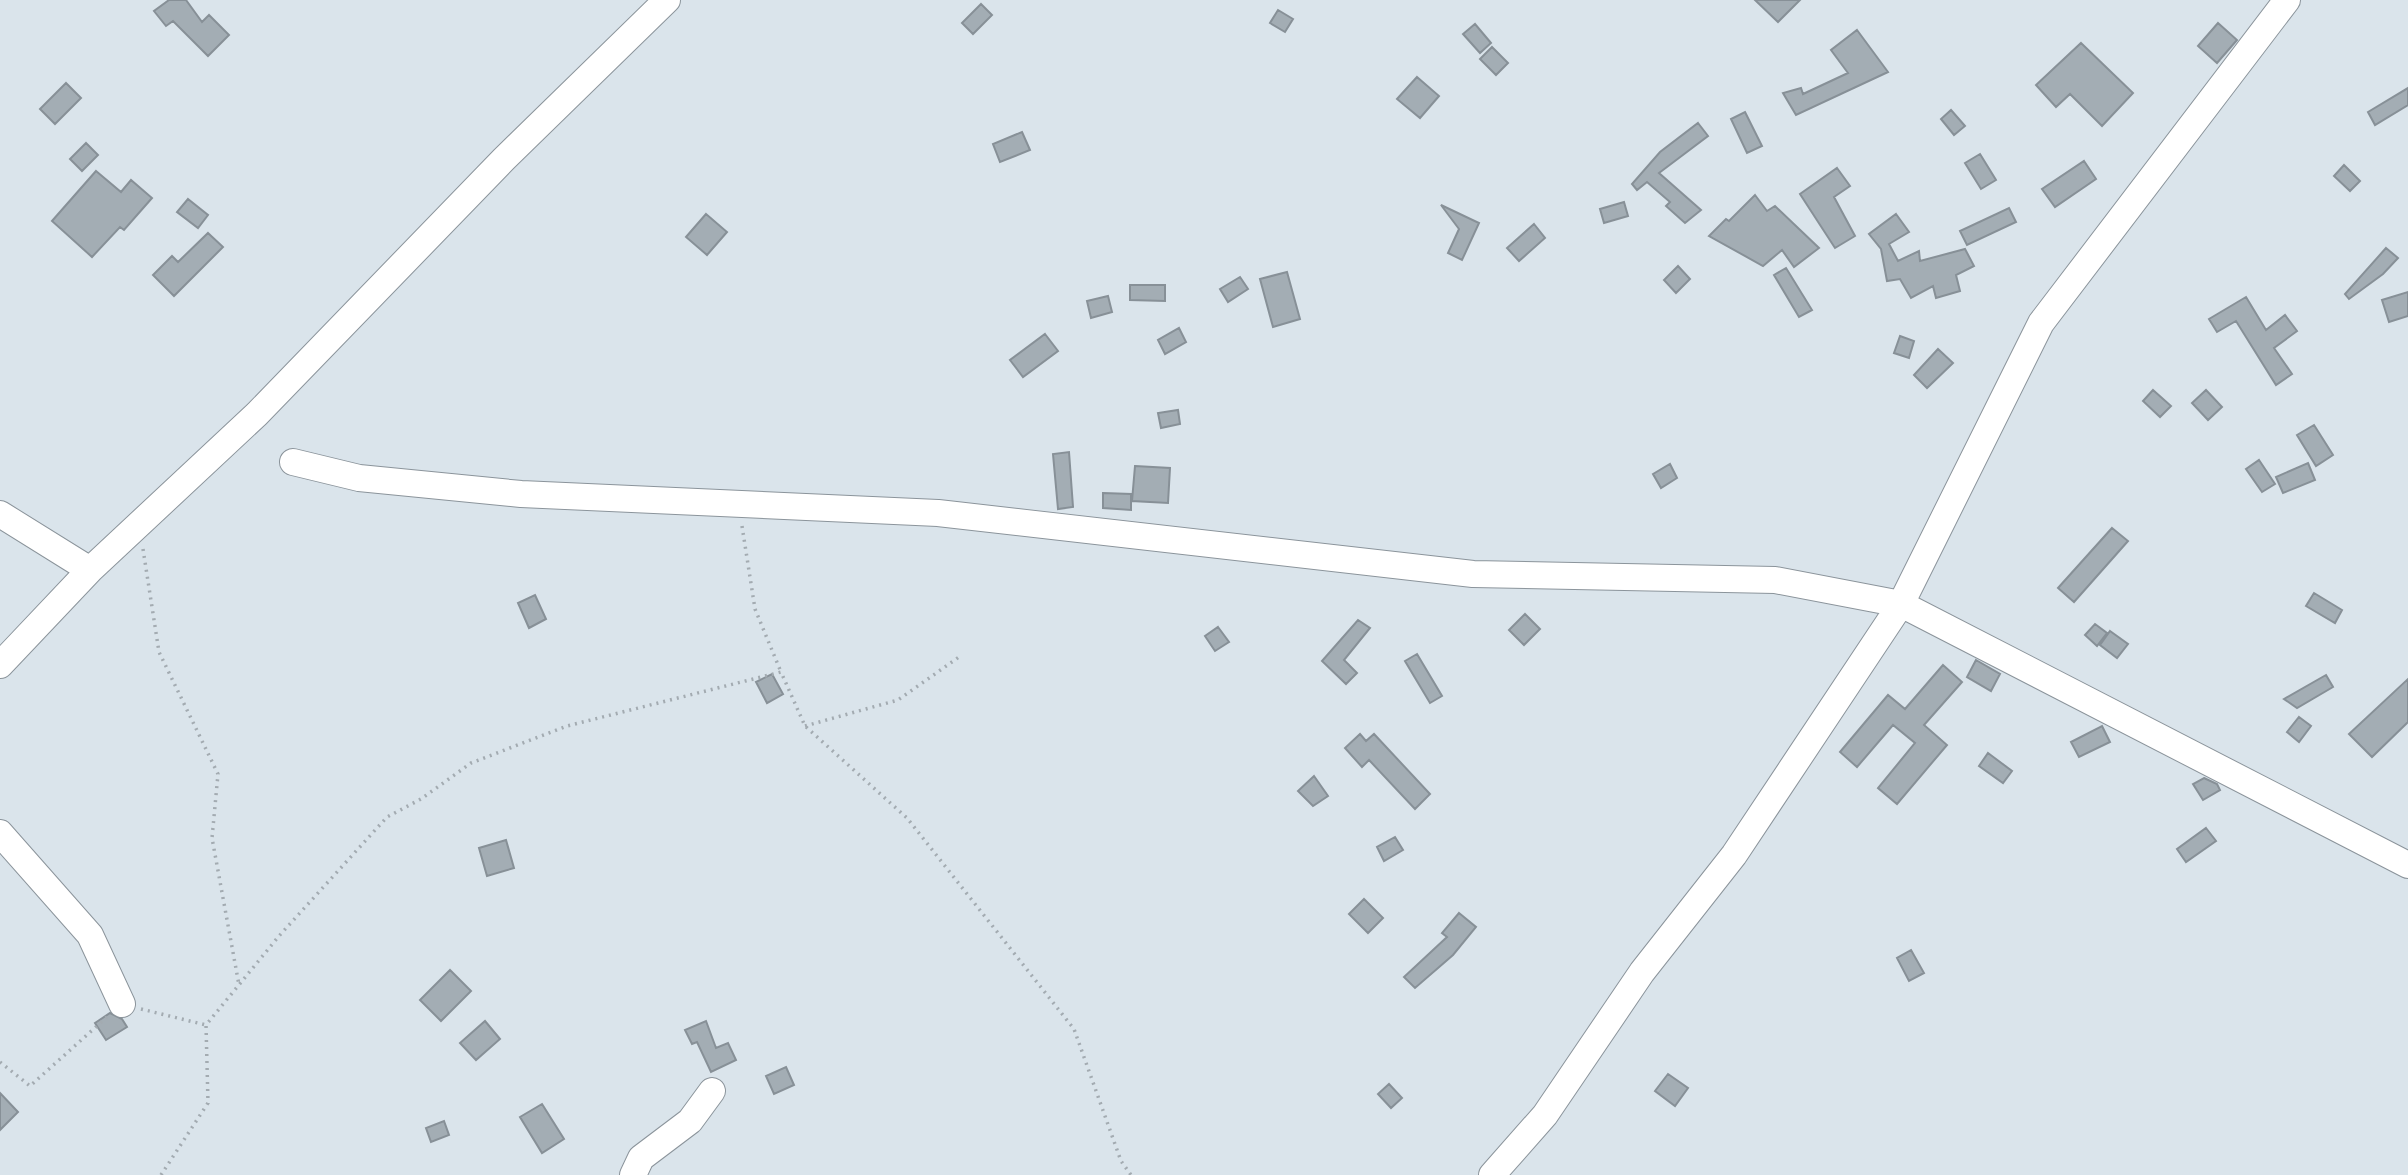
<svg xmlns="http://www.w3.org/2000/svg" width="2408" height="1175" viewBox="0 0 2408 1175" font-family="Helvetica,sans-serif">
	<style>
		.building { fill: #a3adb4; stroke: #879097; stroke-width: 2 }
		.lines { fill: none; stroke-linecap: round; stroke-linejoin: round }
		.minor-casing { stroke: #8b949b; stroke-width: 28 }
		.path { stroke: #a3abb1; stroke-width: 3.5; stroke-dasharray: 2 5; stroke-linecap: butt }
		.minor { stroke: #fff; stroke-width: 26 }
	</style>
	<rect width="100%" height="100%" fill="#dae4eb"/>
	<!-- building -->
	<path class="building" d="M 169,0 L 186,0 L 202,22 L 209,15 L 229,35 L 208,56 L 173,21 L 166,26 L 154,11 Z
		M 1755,0 L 1800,0 L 1778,22 Z
		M 981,4 L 992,15 L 973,34 L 962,23 Z
		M 1278,10 L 1293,19 L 1285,32 L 1270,23 Z
		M 2218,23 L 2237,40 L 2217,63 L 2198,46 Z
		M 1475,24 L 1491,43 L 1480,53 L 1463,34 Z
		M 1857,30 L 1888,72 L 1796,115 L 1783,93 L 1801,88 L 1803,94 L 1848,73 L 1831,50 Z
		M 2081,43 L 2133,93 L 2102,126 L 2070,94 L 2056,107 L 2036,85 Z
		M 1492,47 L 1508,63 L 1496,75 L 1480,59 Z
		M 1417,77 L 1439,96 L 1420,118 L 1397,99 Z
		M 66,83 L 81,98 L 55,124 L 40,109 Z
		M 2408,88 L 2408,105 L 2375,125 L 2368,112 Z
		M 1951,110 L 1965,126 L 1954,135 L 1941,119 Z
		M 1745,112 L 1762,146 L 1747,153 L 1731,119 Z
		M 1698,123 L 1708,136 L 1659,173 L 1701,210 L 1685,223 L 1666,206 L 1670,202 L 1647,182 L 1637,190 L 1632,184 L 1660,152 Z
		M 1022,132 L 1030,150 L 1000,162 L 993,144 Z
		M 86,143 L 98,155 L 82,171 L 70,159 Z
		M 1980,154 L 1996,180 L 1981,189 L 1965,163 Z
		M 2084,161 L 2096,179 L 2055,207 L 2042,189 Z
		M 2344,165 L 2360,181 L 2350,191 L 2334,176 Z
		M 1837,168 L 1850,186 L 1834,197 L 1855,236 L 1835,248 L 1800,194 Z
		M 96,171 L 121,192 L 131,180 L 152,198 L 124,230 L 120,227 L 92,257 L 52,221 Z
		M 1755,195 L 1767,211 L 1775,206 L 1819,248 L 1794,267 L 1782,250 L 1763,266 L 1709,236 L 1726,219 L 1729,221 Z
		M 188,199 L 208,215 L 198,228 L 177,212 Z
		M 1624,202 L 1628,216 L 1604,223 L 1600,209 Z
		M 1441,205 L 1479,223 L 1462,260 L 1448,253 L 1459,229 Z
		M 2009,208 L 2016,222 L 1967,245 L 1960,231 Z
		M 706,214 L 727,232 L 707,255 L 686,237 Z
		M 1896,214 L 1909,232 L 1889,244 L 1898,261 L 1919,251 L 1920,261 L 1965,249 L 1974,266 L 1956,275 L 1960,291 L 1936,298 L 1933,286 L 1911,298 L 1900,279 L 1887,281 L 1881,249 L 1869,234 Z
		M 1534,224 L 1545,238 L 1519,261 L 1507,248 Z
		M 208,233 L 223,247 L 174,296 L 153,275 L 172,256 L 178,262 Z
		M 2386,248 L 2398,258 L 2383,274 L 2349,299 L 2345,294 Z
		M 1678,266 L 1690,279 L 1676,293 L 1664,280 Z
		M 1786,268 L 1812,310 L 1799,317 L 1774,275 Z
		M 1287,272 L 1300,319 L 1273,327 L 1260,279 Z
		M 1240,277 L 1248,289 L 1228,302 L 1220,289 Z
		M 1130,285 L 1165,285 L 1165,301 L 1130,300 Z
		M 2408,292 L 2408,316 L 2389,322 L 2382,300 Z
		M 1108,296 L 1112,312 L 1091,318 L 1087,301 Z
		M 2246,297 L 2266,330 L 2285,315 L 2297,331 L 2274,348 L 2292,374 L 2276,385 L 2236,321 L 2217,332 L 2209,319 Z
		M 1179,328 L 1186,342 L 1165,354 L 1158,340 Z
		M 1045,334 L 1058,351 L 1023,377 L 1010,360 Z
		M 1900,336 L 1914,341 L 1909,358 L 1894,353 Z
		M 1938,349 L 1953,363 L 1927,388 L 1914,375 Z
		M 2153,390 L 2171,406 L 2160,417 L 2143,401 Z
		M 2206,390 L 2222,407 L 2208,420 L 2192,403 Z
		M 1178,410 L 1180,424 L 1161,428 L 1158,413 Z
		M 2314,425 L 2333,455 L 2316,466 L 2297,435 Z
		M 1069,452 L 1073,507 L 1058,509 L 1053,454 Z
		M 2259,460 L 2275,484 L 2262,492 L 2246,469 Z
		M 2308,463 L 2315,480 L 2283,493 L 2276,477 Z
		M 1670,464 L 1677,478 L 1661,488 L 1653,474 Z
		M 1135,466 L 1170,468 L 1168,503 L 1132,501 Z
		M 1103,493 L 1131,494 L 1131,510 L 1103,508 Z
		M 2112,528 L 2128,541 L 2074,602 L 2058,588 Z
		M 2314,593 L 2342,610 L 2335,623 L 2306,606 Z
		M 535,595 L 546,619 L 529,628 L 518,603 Z
		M 1525,614 L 1540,629 L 1524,645 L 1509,630 Z
		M 1358,620 L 1370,628 L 1344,660 L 1357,673 L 1346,684 L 1322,661 Z
		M 2095,624 L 2107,633 L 2097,646 L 2085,635 Z
		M 1218,627 L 1229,642 L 1215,651 L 1205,636 Z
		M 2110,631 L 2128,644 L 2117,658 L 2100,645 Z
		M 1417,654 L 1442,696 L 1430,703 L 1405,661 Z
		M 1976,660 L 2000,674 L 1991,691 L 1967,677 Z
		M 1943,665 L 1962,682 L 1924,725 L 1947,745 L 1897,804 L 1878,788 L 1915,743 L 1893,725 L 1857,767 L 1840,752 L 1888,695 L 1905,709 Z
		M 772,674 L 783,694 L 767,703 L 756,682 Z
		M 2326,675 L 2333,687 L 2297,708 L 2284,699 Z
		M 2408,679 L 2408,722 L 2372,757 L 2349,734 Z
		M 2299,717 L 2311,726 L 2299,742 L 2287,732 Z
		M 2102,726 L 2110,742 L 2079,757 L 2071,742 Z
		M 1360,734 L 1366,741 L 1374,734 L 1430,794 L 1415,809 L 1369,760 L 1362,767 L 1345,748 Z
		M 1988,753 L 2012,771 L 2003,783 L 1979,766 Z
		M 1314,776 L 1328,796 L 1313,806 L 1298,791 Z
		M 2204,778 L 2217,784 L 2220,790 L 2203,800 L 2193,784 Z
		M 2206,828 L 2216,841 L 2186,862 L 2177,849 Z
		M 1395,837 L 1403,850 L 1384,861 L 1377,847 Z
		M 506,840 L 514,868 L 487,876 L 479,848 Z
		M 1364,899 L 1383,918 L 1368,933 L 1349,914 Z
		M 1459,913 L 1476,927 L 1453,955 L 1415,988 L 1404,977 L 1447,937 L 1442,933 Z
		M 1911,950 L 1924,973 L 1909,981 L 1897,958 Z
		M 450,970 L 471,991 L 441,1021 L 420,1000 Z
		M 110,1013 L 122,1019 L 127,1027 L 106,1040 L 95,1023 Z
		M 485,1021 L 500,1039 L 476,1060 L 460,1043 Z
		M 706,1021 L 716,1048 L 728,1043 L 736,1060 L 711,1072 L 697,1042 L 692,1044 L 685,1030 Z
		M 786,1067 L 794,1085 L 774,1094 L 766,1076 Z
		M 1668,1074 L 1688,1088 L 1675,1106 L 1655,1091 Z
		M 1389,1084 L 1402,1098 L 1391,1108 L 1378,1094 Z
		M 0,1093 L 18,1112 L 0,1130 Z
		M 542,1104 L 564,1139 L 542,1153 L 520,1117 Z
		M 444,1121 L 449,1135 L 431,1142 L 426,1128 Z"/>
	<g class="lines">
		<!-- minor casing -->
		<g class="minor-casing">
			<path id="minor" d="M 293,462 L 359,478 L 521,494 L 938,513 L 1473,574 L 1775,580 L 1901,604 L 2408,865
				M 0,514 L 90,570
				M 0,665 L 90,570 L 257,414 L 504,159 L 667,0
				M 0,833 L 90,935 L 122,1004
				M 633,1175 L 641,1158 L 690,1121 L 712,1091
				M 1492,1175 L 1545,1115 L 1642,972 L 1734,855 L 1901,604 L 2041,323 L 2287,0"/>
		</g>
		<!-- path -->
		<path class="path" d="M 742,526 L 755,609 L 781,672
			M 143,549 L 159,652 L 218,774 L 212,838 L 239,985
			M 805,726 L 898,700 L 959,657
			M 141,1009 L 206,1025
			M 0,1062 L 30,1086 L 107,1017
			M 161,1175 L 208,1103 L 206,1025 L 279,936 L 387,817 L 421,799 L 471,763 L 567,726 L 781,672 L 805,726 L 907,818 L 1074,1029 L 1121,1161 L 1131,1175"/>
		<!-- minor -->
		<use href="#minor" class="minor"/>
	</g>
</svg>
